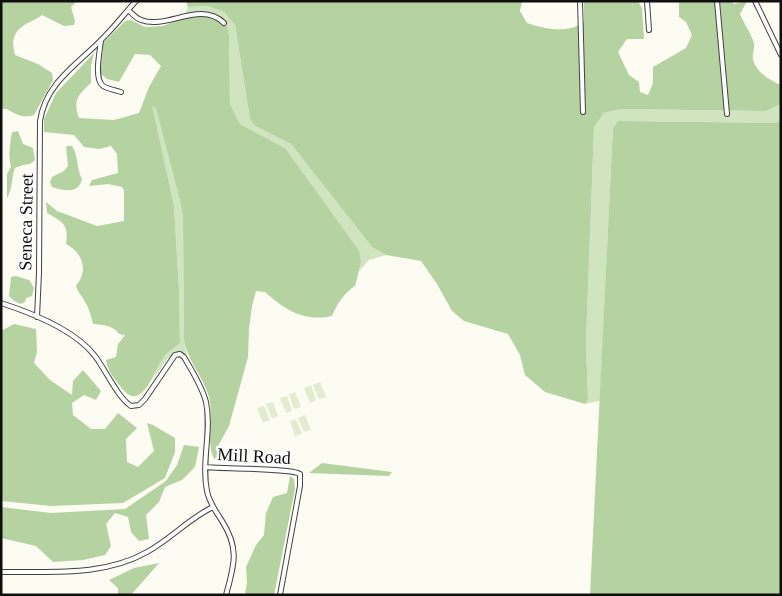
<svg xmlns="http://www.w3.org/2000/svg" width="782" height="596" viewBox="0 0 782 596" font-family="'Times New Roman',serif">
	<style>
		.green { fill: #d0e4bf }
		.forest { fill: #b4d3a0 }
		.pitch { fill: #e1ecd0 }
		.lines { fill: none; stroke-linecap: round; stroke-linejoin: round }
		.street-casing { stroke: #424242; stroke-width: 6 }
		.street { stroke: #fff; stroke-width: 4 }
		.labels { text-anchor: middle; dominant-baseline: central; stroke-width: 5; stroke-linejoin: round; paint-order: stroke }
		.street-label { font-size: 18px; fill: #0f0f0f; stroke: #fff }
	</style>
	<rect width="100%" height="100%" fill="#fdfcf2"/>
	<!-- green -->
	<path class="green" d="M 209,6 L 224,12 L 235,25 L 250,119 L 255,126 L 291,144 L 372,247 L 386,255 L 369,260 L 359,271 L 361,263 L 285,148 L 240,124 L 230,104 L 229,35 L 227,27 L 184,18 L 188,7 Z
		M 781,104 L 781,121 L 774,123 L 618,121 L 613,126 L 600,401 L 585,404 L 588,400 L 586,342 L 594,129 L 604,113 L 620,109 L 766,111 Z
		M 151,106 L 156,107 L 180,201 L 183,217 L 184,341 L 187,355 L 181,352 L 167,359 L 152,381 L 163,356 L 180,342 L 179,290 L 174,206 Z"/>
	<!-- forest -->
	<path class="forest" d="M 1,1 L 77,1 L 71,7 L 75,21 L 74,25 L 64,26 L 42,15 C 33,22 17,25 14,38 C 12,42 14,50 15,55 L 38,64 L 52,73 L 53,80 L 34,115 C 23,119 15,114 7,109 L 1,109 Z
		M 186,1 L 522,1 L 520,11 L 527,23 C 546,29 567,34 584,22 L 584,1 L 638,1 L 642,8 L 644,39 L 627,39 L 618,52 L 629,75 L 639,82 L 640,92 L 648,95 L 653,83 L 653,67 L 686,48 L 692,35 L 686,22 L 679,17 L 679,1 L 730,1 L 734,4 L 747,1 L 740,14 C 744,24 751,33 754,43 C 755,48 752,54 753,59 C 755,71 770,81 781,85 L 781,104 L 766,111 L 620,109 L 604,113 L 594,128 L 586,342 L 588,400 L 585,404 L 545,392 L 525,375 L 520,355 L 508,334 L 464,321 L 452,311 L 437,284 L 421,261 L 386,255 L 372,247 L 291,144 L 255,126 L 250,119 L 235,25 L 224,12 L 208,6 L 188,7 Z
		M 209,15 L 227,26 L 229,35 L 230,104 L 240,124 L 285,148 L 359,251 L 361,263 L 355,286 C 344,293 337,304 332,316 C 304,322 285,310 265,292 L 256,291 L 252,306 L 249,329 L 248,357 L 229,426 L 218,446 L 218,458 L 214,459 C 205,439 215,415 208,394 C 202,375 188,361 184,341 L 183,217 L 180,201 L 156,108 L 152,106 L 174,206 L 179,290 L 180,343 C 175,348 166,352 163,358 C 154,371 141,415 121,387 C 115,379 107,371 106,360 L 116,357 L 118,344 L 125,335 L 119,334 C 113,325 103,325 93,324 C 91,315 89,308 84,300 C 81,295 78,292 76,286 C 78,283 81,279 82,275 C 86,262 77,249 66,244 C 69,224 63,222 47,213 L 46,202 L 57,211 L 97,226 L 124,221 L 124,190 L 122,187 L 108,184 L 89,186 L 92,180 L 118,173 L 117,154 L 111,146 L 99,149 L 84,147 L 74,135 L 44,132 L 44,119 L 56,93 L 94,53 L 91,66 L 91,83 C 79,94 72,100 79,118 L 114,120 L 139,113 L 149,87 L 161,66 L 150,55 L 135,54 L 119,82 L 107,79 L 101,74 L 103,43 L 125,21 L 131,20 L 145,27 L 163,26 L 188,16 Z
		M 618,121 L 774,123 L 781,121 L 781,595 L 590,595 L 613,127 Z
		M 18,131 L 23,144 L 33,148 L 35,160 L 30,164 L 23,165 L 15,168 C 11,178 13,189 7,198 L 7,174 L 11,167 C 8,155 10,145 12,132 Z
		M 67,146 L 72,146 C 79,157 76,168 82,179 C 79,194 64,191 52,187 L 50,182 L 52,177 L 64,171 L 68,166 L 66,147 Z
		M 16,276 L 29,280 L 34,288 L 32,296 L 26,298 L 25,302 L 21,304 L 14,301 L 9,296 L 11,277 Z
		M 14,324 L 36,329 L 37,352 L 34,363 L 50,380 L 72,395 L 73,381 L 83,370 L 101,391 L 96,400 L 84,395 L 72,403 L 73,415 L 91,429 L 105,429 L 118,413 L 137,428 L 126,439 L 127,462 L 138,467 L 154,451 L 147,423 L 153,425 L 175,438 L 175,452 L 165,478 L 123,503 L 51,506 L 1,501 L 1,331 Z
		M 184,445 L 199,447 L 195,467 L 182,480 L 165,487 L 159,502 L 146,515 L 149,539 L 139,541 L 131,532 L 128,517 L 115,513 L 106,524 L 111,546 L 105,555 L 83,560 L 53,562 L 36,546 L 1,538 L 1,507 L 51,513 L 125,509 L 166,481 L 177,465 Z
		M 322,463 L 392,472 L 389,476 L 309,473 Z
		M 290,476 L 294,479 L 295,489 L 274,595 L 245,595 L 247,582 L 246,567 L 256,545 L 264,535 L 266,513 L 273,497 L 287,493 Z
		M 159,563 L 131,595 L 118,595 L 118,588 L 109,580 L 134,568 Z"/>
	<!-- pitch -->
	<path class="pitch" d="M 320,382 L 326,397 L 319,399 L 313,385 Z
		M 311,385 L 316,400 L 310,403 L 304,388 Z
		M 295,392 L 301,407 L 294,409 L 289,395 Z
		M 287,396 L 292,411 L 286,413 L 280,398 Z
		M 273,402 L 278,416 L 272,419 L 266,404 Z
		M 264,406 L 270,420 L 263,423 L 257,408 Z
		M 305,415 L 311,430 L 304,432 L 298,418 Z
		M 296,419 L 302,434 L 295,436 L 290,421 Z"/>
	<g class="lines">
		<!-- street casing -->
		<g class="street-casing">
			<path id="street" d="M 580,1 L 583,112
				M 647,1 L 649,30
				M 717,1 L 727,114
				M 755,1 L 781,55
				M 128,10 C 132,13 135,18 141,20 C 167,30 200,0 224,23
				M 101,40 C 100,51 94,77 102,85 C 106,89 115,90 121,92
				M 1,303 C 32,313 75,330 95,356 C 105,369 118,398 131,406 L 139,405 L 145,399 L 175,355 L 180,354 L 184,357 C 192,371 202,386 206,402 C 212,431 201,462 207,491 C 209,502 216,512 222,521 C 240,549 234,565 226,595
				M 37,317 L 39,273 L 40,121 C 46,81 80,63 105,36 C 116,25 125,13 136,1
				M 206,467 C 222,469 291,468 300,474 L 300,486 L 280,595
				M 1,572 C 50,571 103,577 147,552 C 171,539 188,519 213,507"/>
		</g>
		<!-- street -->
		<use href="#street" class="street"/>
	</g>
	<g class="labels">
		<!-- street labels -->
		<g class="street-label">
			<text transform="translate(26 222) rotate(-89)">Seneca Street</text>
			<text transform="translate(254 456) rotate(3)">Mill Road</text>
		</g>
	</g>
	<!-- border -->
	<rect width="782" height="596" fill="none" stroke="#0f0f0f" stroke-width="5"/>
</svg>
